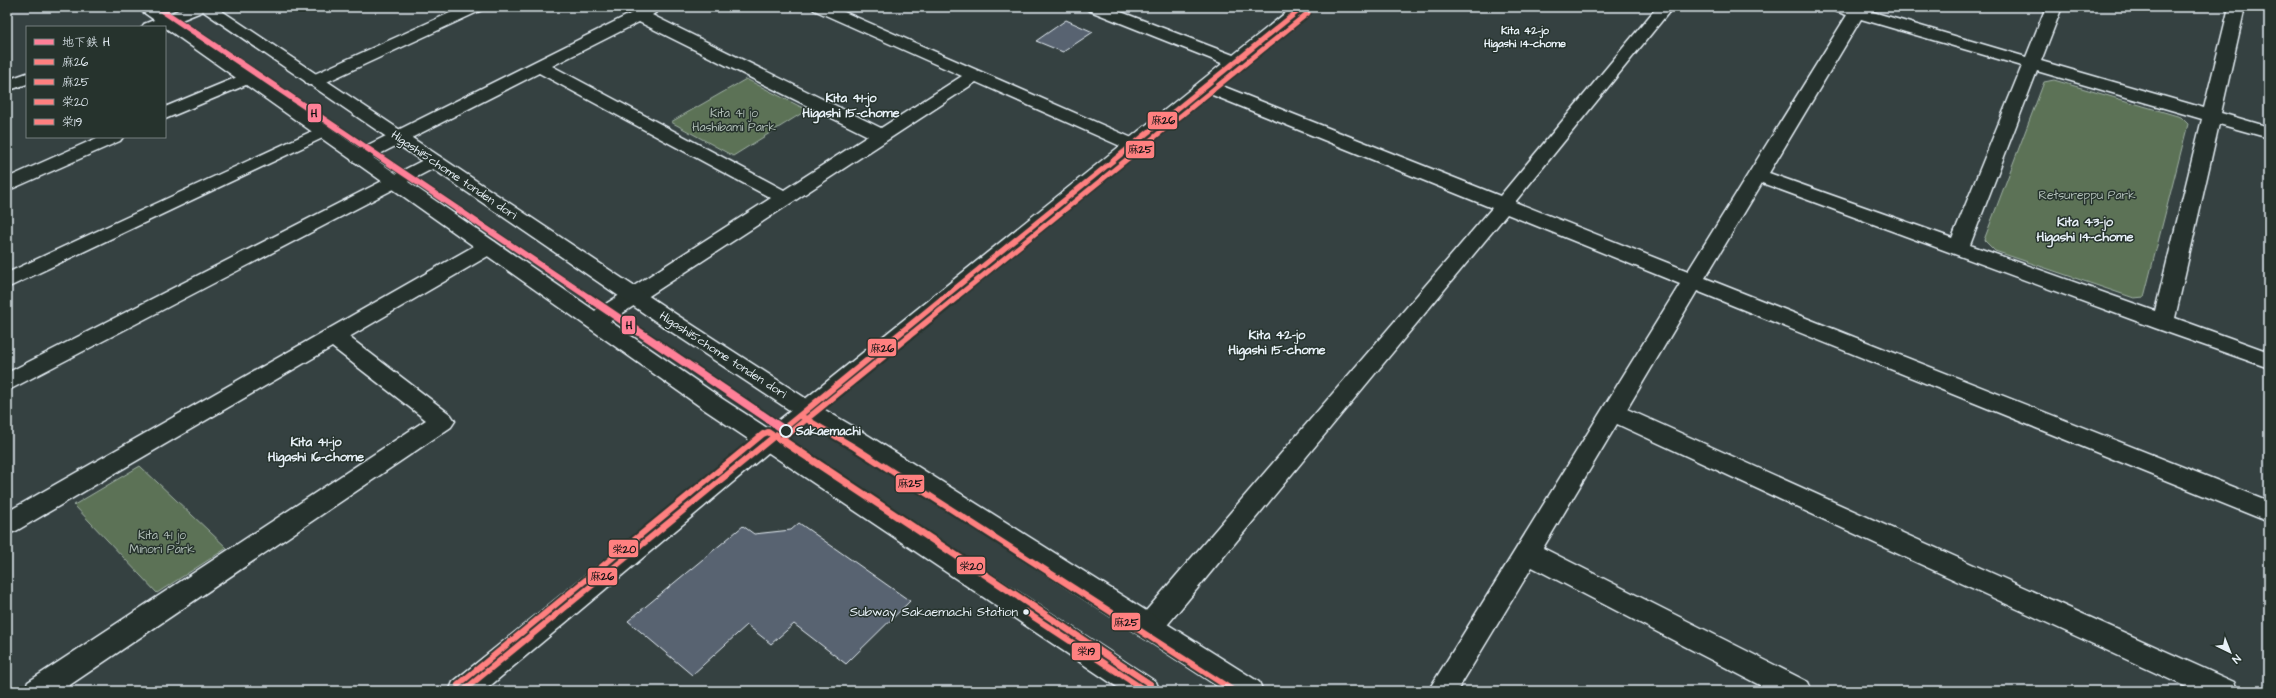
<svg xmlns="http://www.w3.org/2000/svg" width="2276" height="698" viewBox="0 0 2276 698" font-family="'Architects Daughter','Klee One',sans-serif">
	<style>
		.green { fill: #5b7256; stroke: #a2b2a7 }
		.building { fill: #596371; stroke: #e8f1f8 }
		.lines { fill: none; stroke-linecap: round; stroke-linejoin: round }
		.minor-casing { stroke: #e8f1f8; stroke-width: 3 }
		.tertiary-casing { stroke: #e8f1f8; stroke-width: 3 }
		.secondary-casing { stroke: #e8f1f8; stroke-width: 3 }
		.minor { fill: #26332d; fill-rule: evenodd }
		.tertiary { fill: #26332d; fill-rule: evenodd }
		.secondary { fill: #26332d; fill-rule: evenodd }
		.bus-1-far1-casing { stroke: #26332d; stroke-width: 8 }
		.bus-1-casing { stroke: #26332d; stroke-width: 10 }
		.bus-2-far1-casing { stroke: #26332d; stroke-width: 8 }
		.bus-2-casing { stroke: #26332d; stroke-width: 10 }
		.bus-3-casing { stroke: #26332d; stroke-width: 10 }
		.bus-4-casing { stroke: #26332d; stroke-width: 10 }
		.bus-1-far1 { stroke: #ff8080; stroke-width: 5 }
		.bus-1 { stroke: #ff8080; stroke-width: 6 }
		.bus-2-far1 { stroke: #ff8080; stroke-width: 5 }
		.bus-2 { stroke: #ff8080; stroke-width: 6 }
		.bus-3 { stroke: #ff8080; stroke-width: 6 }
		.bus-4 { stroke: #ff8080; stroke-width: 6 }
		.metro-1-far1-casing { stroke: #26332d; stroke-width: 8 }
		.metro-1-casing { stroke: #26332d; stroke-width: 11 }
		.metro-1-far1 { stroke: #ff8098; stroke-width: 6 }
		.metro-1 { stroke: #ff8098; stroke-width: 8 }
		.stop-dot { fill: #26332d; stroke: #e8f1f8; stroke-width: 2 }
		.bus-dot { fill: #e8f1f8; stroke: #26332d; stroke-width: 1.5 }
		.labels { text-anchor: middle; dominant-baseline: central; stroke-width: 3; stroke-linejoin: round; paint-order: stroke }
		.far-neighbourhood-label { font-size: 11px; font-weight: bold; fill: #e8f1f8; stroke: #26332d }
		.park-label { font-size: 12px; fill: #b0beb7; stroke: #26332d }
		.street-label { font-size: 12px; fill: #e8f1f8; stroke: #26332d }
		.stop-label { font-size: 12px; font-weight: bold; fill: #e8f1f8; stroke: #26332d; text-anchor: start }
		.neighbourhood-label { font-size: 13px; font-weight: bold; fill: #e8f1f8; stroke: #26332d }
		.near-bus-label { font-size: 13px; fill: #e8f1f8; stroke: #26332d; text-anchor: end }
		.line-badge { stroke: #26332d; stroke-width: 1.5 }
		.pale-badge-label { font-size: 11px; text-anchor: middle; font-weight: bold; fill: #111 }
	</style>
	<rect width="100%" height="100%" fill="#354141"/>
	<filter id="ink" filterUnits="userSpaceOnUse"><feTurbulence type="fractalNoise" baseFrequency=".025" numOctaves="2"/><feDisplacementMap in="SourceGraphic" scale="8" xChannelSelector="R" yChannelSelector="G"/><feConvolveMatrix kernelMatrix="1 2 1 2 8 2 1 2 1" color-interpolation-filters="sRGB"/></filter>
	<g filter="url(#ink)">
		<!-- green -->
		<path class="green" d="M 746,79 L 807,110 L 733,156 L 671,122 Z
			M 2054,80 L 2181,117 L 2188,124 L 2144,297 L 2134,298 L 1995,251 L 1984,240 L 2044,82 Z
			M 140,466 L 227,548 L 157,593 L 74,505 Z"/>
		<!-- building -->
		<path class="building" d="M 1066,20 L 1093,32 L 1063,52 L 1036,41 Z
			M 799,523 L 910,601 L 846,664 L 794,624 L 771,644 L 747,625 L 692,675 L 628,621 L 743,526 L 754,534 L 791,530 Z"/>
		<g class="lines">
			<!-- minor casing -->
			<g class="minor-casing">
				<path id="minor" d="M 186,7 L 208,7 L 206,10 L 164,27 L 142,27 L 144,24 Z
					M 463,7 L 484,7 L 482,10 L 320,85 L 308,85 L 305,81 L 308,77 Z
					M 644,7 L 664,7 L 652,15 L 881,128 L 962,76 L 814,10 L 812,7 L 833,7 L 1139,141 L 1142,145 L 1139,149 L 1133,151 L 1127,149 L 976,82 L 603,326 L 595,328 L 587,326 L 584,321 L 587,316 L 771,198 L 539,73 L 366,161 L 359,163 L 352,161 L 350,157 L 352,153 ZM 639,22 L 868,136 L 784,190 L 552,66 Z
					M 1086,7 L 1108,7 L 1241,58 L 1243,62 L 1241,66 L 1229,66 L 1088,10 Z
					M 1657,7 L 1673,7 L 1515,202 L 1688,271 L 1847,15 L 1832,10 L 1830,7 L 1868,7 L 1866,10 L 2026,57 L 2046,7 L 2062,7 L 2041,61 L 2204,108 L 2229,7 L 2245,7 L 2221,113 L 2269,127 L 2269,138 L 2219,124 L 2175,318 L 2269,352 L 2269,368 L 2155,328 L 1762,183 L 1705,278 L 2269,501 L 2269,522 L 1697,291 L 1627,409 L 2234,682 L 2238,691 L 2195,691 L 1617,424 L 1543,548 L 1808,682 L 1812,691 L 1771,691 L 1532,567 L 1457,691 L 1428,691 L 1680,284 L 1507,214 L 1159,635 L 1149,639 L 1139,635 L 1136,627 L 1139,619 L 1492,208 L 1200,90 L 1197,86 L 1200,82 L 1212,82 L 1500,196 ZM 1861,19 L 2022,66 L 1952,238 L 1769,173 ZM 2037,71 L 2202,119 L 2155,311 L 1970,245 Z
					M 27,73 L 27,84 L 7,91 L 7,80 Z
					M 247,73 L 253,74 L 256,78 L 253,82 L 165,119 L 165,107 Z
					M 323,126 L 329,127 L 332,131 L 329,135 L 7,288 L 7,273 Z
					M 99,137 L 123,137 L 120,141 L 7,191 L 7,178 Z
					M 433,155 L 440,157 L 442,161 L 440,165 L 7,391 L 7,373 Z
					M 488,240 L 495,242 L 498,247 L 495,252 L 349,337 L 451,415 L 455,421 L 451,427 L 61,691 L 24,691 L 28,682 L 426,420 L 332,347 L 16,531 L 7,534 L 7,512 L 481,242 Z"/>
			</g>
			<!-- tertiary casing -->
			<g class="tertiary-casing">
				<path id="tertiary" d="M 136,7 L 155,7 L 721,398 L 1156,682 L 1160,691 L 1123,691 L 705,410 Z
					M 197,7 L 216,7 L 677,315 L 813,403 L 866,434 L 1259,682 L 1263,691 L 1225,691 L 850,446 L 797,415 L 661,325 Z"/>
			</g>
			<!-- secondary casing -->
			<g class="secondary-casing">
				<path id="secondary" d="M 1293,7 L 1311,7 L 776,446 L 484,691 L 449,691 L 453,682 Z"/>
			</g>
			<!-- minor -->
			<use href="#minor" class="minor"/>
			<!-- tertiary -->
			<use href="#tertiary" class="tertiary"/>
			<!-- secondary -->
			<use href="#secondary" class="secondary"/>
			<!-- bus-1-far1 casing -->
			<g class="bus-1-far1-casing">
				<path id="bus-1-far1" d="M 942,299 L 1303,7"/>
			</g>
			<!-- bus-1 casing -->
			<g class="bus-1-casing">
				<path id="bus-1" d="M 463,691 L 943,298"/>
			</g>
			<!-- bus-2-far1 casing -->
			<g class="bus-2-far1-casing">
				<path id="bus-2-far1" d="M 954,299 L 1308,13"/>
			</g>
			<!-- bus-2 casing -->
			<g class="bus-2-casing">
				<path id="bus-2" d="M 956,298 L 782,439 L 1150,684
					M 801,416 L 854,447 L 1234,691"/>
			</g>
			<!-- bus-3 casing -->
			<g class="bus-3-casing">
				<path id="bus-3" d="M 458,685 L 763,434 L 768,432 L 1150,684"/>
			</g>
			<!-- bus-4 casing -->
			<g class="bus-4-casing">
				<path id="bus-4" d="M 1026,612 L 1146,691"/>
			</g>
			<!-- bus-1-far1 -->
			<use href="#bus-1-far1" class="bus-1-far1"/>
			<!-- bus-1 -->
			<use href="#bus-1" class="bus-1"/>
			<!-- bus-2-far1 -->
			<use href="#bus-2-far1" class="bus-2-far1"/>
			<!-- bus-2 -->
			<use href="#bus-2" class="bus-2"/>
			<!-- bus-3 -->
			<use href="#bus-3" class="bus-3"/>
			<!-- bus-4 -->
			<use href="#bus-4" class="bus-4"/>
			<!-- metro-1-far1 casing -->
			<g class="metro-1-far1-casing">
				<path id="metro-1-far1" d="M 157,7 L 591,299"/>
			</g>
			<!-- metro-1 casing -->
			<g class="metro-1-casing">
				<path id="metro-1" d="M 589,298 L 786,431"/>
			</g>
			<!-- metro-1-far1 -->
			<use href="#metro-1-far1" class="metro-1-far1"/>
			<!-- metro-1 -->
			<use href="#metro-1" class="metro-1"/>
		</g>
	</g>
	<!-- markers -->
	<circle class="stop-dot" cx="786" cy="431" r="6"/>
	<circle class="bus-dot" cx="1026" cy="612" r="3.5"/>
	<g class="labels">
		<!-- far-neighbourhood labels -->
		<g class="far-neighbourhood-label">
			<text x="1525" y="30">Kita 42-jo<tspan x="1525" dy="13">Higashi 14-chome</tspan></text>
		</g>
		<!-- park labels -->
		<g class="park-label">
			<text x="734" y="113">Kita 41 jo<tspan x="734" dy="14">Hashibami Park</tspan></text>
			<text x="2087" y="195">Retsureppu Park</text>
			<text x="162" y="535">Kita 41 jo<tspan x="162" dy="14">Minori Park</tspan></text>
		</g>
		<!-- street labels -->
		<g class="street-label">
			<text transform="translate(454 175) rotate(34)">Higashi15chome tonden dori</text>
			<text transform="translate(723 355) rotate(33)">Higashi15chome tonden dori</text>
		</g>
		<!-- stop labels -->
		<g class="stop-label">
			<text x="796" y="431">Sakaemachi</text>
		</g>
		<!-- neighbourhood labels -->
		<g class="neighbourhood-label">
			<text x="851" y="98">Kita 41-jo<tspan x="851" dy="15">Higashi 15-chome</tspan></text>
			<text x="2085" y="222">Kita 43-jo<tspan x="2085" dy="15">Higashi 14-chome</tspan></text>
			<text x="1277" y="335">Kita 42-jo<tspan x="1277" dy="15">Higashi 15-chome</tspan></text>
			<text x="316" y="442">Kita 41-jo<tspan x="316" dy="15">Higashi 16-chome</tspan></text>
		</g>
		<!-- near-bus labels -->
		<g class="near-bus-label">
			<text x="1018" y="612">Subway Sakaemachi Station</text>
		</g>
	</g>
	<g class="line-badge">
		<rect x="307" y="103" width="15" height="20" rx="4" fill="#ff8098"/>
		<rect x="1147" y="111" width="31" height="19" rx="4" fill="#ff8080"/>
		<rect x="1125" y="140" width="30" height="19" rx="4" fill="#ff8080"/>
		<rect x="621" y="315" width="15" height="20" rx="4" fill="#ff8098"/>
		<rect x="867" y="338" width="30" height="19" rx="4" fill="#ff8080"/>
		<rect x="895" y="474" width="30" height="19" rx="4" fill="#ff8080"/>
		<rect x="608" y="539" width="31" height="19" rx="4" fill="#ff8080"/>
		<rect x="956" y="556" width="30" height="19" rx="4" fill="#ff8080"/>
		<rect x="587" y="567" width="31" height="19" rx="4" fill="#ff8080"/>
		<rect x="1111" y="612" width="30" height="19" rx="4" fill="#ff8080"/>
		<rect x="1071" y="642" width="30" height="19" rx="4" fill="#ff8080"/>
	</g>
	<g class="pale-badge-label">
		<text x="314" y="117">H</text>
		<text x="1163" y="124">麻26</text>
		<text x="1140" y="153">麻25</text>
		<text x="629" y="329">H</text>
		<text x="882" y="352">麻26</text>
		<text x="910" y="487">麻25</text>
		<text x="624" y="553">栄20</text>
		<text x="971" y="570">栄20</text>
		<text x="602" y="580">麻26</text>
		<text x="1126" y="626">麻25</text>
		<text x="1086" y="655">栄19</text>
	</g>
	<!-- margin -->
	<rect width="2276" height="698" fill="none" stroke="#26332d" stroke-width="24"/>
	<rect x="12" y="12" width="2252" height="674" fill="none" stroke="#e8f1f8" stroke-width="1.5" filter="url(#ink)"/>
	<!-- legend -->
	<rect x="26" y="26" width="140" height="112" fill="#26332d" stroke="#747f7e"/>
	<rect x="34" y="39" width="20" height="6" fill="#ff8098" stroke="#747f7e"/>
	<text x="62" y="46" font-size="12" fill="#e8f1f8">地下鉄 H</text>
	<rect x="34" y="59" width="20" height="6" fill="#ff8080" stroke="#747f7e"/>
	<text x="62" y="66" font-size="12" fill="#e8f1f8">麻26</text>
	<rect x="34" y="79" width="20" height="6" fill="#ff8080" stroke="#747f7e"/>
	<text x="62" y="86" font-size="12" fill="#e8f1f8">麻25</text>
	<rect x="34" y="99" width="20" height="6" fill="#ff8080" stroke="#747f7e"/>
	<text x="62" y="106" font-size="12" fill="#e8f1f8">栄20</text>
	<rect x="34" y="119" width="20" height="6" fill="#ff8080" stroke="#747f7e"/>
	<text x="62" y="126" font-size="12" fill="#e8f1f8">栄19</text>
	<!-- north arrow -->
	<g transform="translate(2230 652) rotate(137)" stroke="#26332d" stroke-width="3" paint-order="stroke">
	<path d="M0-3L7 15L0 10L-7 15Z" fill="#e8f1f8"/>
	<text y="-6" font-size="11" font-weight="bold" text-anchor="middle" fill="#e8f1f8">N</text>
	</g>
</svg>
